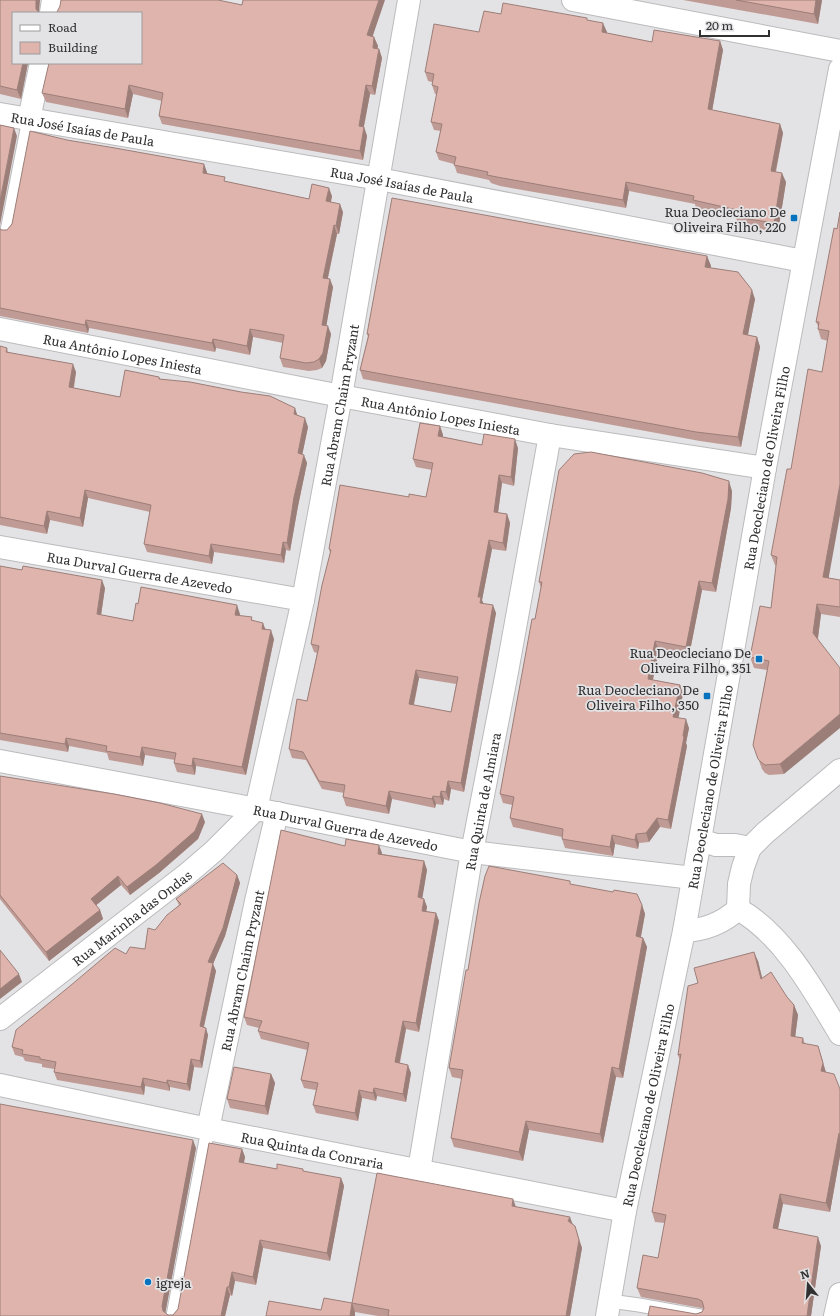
<svg xmlns="http://www.w3.org/2000/svg" width="840" height="1316" viewBox="0 0 840 1316" font-family="Literata,serif">
	<style>
		.lines { fill: none; stroke-linecap: round; stroke-linejoin: round }
		.service-casing { stroke: #bbbbbd; stroke-width: 15 }
		.minor-casing { stroke: #bbbbbd; stroke-width: 24 }
		.tertiary-casing { stroke: #bbbbbd; stroke-width: 24 }
		.service { stroke: #fff; stroke-width: 13 }
		.minor { stroke: #fff; stroke-width: 22 }
		.tertiary { stroke: #fff; stroke-width: 22 }
		.wall { fill: #c09b95; fill-rule: evenodd }
		.shaded-wall { fill: #9c7e79 }
		.building { fill: #dfb4ad; stroke: #9c7e79; fill-rule: evenodd }
		.poi-dot { fill: #0772bd; stroke: #e3e3e5; stroke-width: 1.5 }
		.labels { text-anchor: middle; dominant-baseline: central; stroke-width: 3.5; stroke-linejoin: round; paint-order: stroke }
		.street-label { font-size: 13px; fill: #313132; stroke: #e3e3e5 }
		.poi-label { font-size: 13px; fill: #313132; stroke: #e3e3e5; text-anchor: end }
	</style>
	<rect width="100%" height="100%" fill="#e3e3e5"/>
	<g class="lines">
		<!-- service casing -->
		<g class="service-casing">
			<path id="service" d="M 7,231 L 29,119
				M 610,1301 L 639,1305 L 700,1316
				M 173,1316 L 208,1129"/>
		</g>
		<!-- minor casing -->
		<g class="minor-casing">
			<g id="minor">
				<path d="M 573,0 L 840,51"/>
				<path d="M 51,13 L 53,0"/>
				<path id="s1" d="M 0,114 L 379,179 L 803,261"/>
				<path d="M 29,119 L 41,63"/>
				<path id="s2" d="M 0,329 L 341,396 L 550,435 L 765,468"/>
				<path id="s3" d="M 0,547 L 303,600"/>
				<path id="s4" d="M 0,761 L 256,809 L 472,852 L 693,878"/>
				<path d="M 700,840 L 716,845 L 735,845 L 750,848"/>
				<path d="M 738,909 L 739,884 L 743,867 L 750,848 L 765,833 L 840,770"/>
				<path d="M 738,909 C 784,935 814,991 840,1034"/>
				<path d="M 684,931 C 705,930 723,923 738,909"/>
				<path id="s5" d="M 0,1019 L 186,875 L 214,851 L 256,809 L 303,600 L 341,396 L 409,0"/>
				<path id="s6" d="M 0,1085 L 208,1129 L 625,1211"/>
				<path id="s7" d="M 208,1129 L 256,901 L 277,813"/>
				<path id="s8" d="M 419,1170 L 472,852 L 507,672 L 550,435"/>
				<path d="M 835,1316 L 840,1294"/>
			</g>
		</g>
		<!-- tertiary casing -->
		<g class="tertiary-casing">
			<g id="tertiary">
				<path id="s9" d="M 607,1316 L 625,1211 L 684,931 L 765,468 L 840,69"/>
			</g>
		</g>
		<!-- service -->
		<use href="#service" class="service"/>
		<!-- minor -->
		<use href="#minor" class="minor"/>
		<!-- tertiary -->
		<use href="#tertiary" class="tertiary"/>
	</g>
	<!-- wall -->
	<path class="wall" d="M 0,0 L 39,11 L 39,12 L 13,63 L 28,63 L 21,99 L 0,94 Z
		M 683,0 L 822,0 L 818,24 Z
		M 501,14 L 588,20 L 607,32 L 606,33 L 652,42 L 720,41 L 723,50 L 712,110 L 780,124 L 783,133 L 776,172 L 786,182 L 778,232 L 739,226 L 736,218 L 696,209 L 695,204 L 629,191 L 626,208 L 500,186 L 491,183 L 489,180 L 457,173 L 454,164 L 439,160 L 436,152 L 441,131 L 434,130 L 431,122 L 437,94 L 435,94 L 432,85 L 432,82 L 428,81 L 425,72 L 479,32 Z
		M 373,36 L 374,37 L 378,46 L 377,49 L 379,49 L 382,58 L 375,95 L 370,94 L 364,127 L 367,136 L 363,160 L 162,124 L 159,116 L 162,101 L 133,94 L 128,118 L 46,102 L 42,93 Z
		M 67,140 L 207,172 L 207,173 L 227,182 L 309,199 L 332,196 L 331,202 L 343,212 L 339,234 L 337,234 L 328,278 L 333,287 L 326,326 L 331,334 L 326,361 L 322,368 L 317,370 L 309,371 L 283,367 L 280,358 L 283,343 L 253,337 L 250,355 L 216,348 L 215,352 L 89,328 L 88,333 L 0,316 L 0,229 L 2,230 L 7,230 L 12,224 Z
		M 837,229 L 829,578 L 840,580 L 840,617 L 821,614 L 818,639 L 784,774 L 769,775 L 765,773 L 762,769 L 753,745 L 767,670 L 754,668 L 750,657 L 771,608 L 776,566 L 775,565 L 771,555 L 791,469 L 822,372 L 828,341 L 821,339 L 818,329 L 818,326 L 816,322 Z
		M 707,256 L 711,266 L 710,268 L 755,299 L 748,335 L 757,337 L 760,347 L 741,447 L 700,441 L 363,379 L 360,370 L 368,337 L 367,334 Z
		M 0,346 L 7,348 L 8,352 L 76,372 L 74,388 L 120,397 L 159,377 L 160,379 L 297,415 L 308,427 L 302,454 L 307,463 L 298,506 L 290,551 L 286,550 L 284,563 L 214,552 L 212,564 L 147,552 L 144,544 L 150,512 L 88,498 L 83,527 L 50,520 L 47,534 L 0,525 Z
		M 440,426 L 443,435 L 443,437 L 482,445 L 518,448 L 514,486 L 502,483 L 498,513 L 507,514 L 510,523 L 506,551 L 492,549 L 482,600 L 483,603 L 496,613 L 464,792 L 451,789 L 449,801 L 444,799 L 443,805 L 436,804 L 435,808 L 392,799 L 389,814 L 346,806 L 343,797 L 344,793 L 322,789 L 306,760 L 292,758 L 289,749 L 307,701 L 317,653 L 314,652 L 311,644 L 330,553 L 329,549 L 409,497 L 426,497 L 432,470 L 416,467 L 413,459 ZM 419,678 L 456,684 L 451,712 L 414,705 Z
		M 732,491 L 731,508 L 716,592 L 702,590 L 689,656 L 659,650 L 653,680 L 680,685 L 683,694 L 678,717 L 689,728 L 686,743 L 687,746 L 671,829 L 660,827 L 649,842 L 639,843 L 638,849 L 615,844 L 613,856 L 565,848 L 562,839 L 562,837 L 513,827 L 510,818 L 512,805 L 503,803 L 500,794 L 541,588 L 539,582 Z
		M 0,566 L 105,588 L 101,615 L 133,621 L 138,604 L 240,614 L 239,616 L 253,620 L 266,629 L 274,639 L 246,775 L 196,766 L 195,775 L 177,772 L 174,763 L 175,760 L 145,755 L 143,766 L 109,760 L 107,753 L 69,746 L 68,752 L 0,740 Z
		M 0,776 L 205,822 L 198,839 L 159,873 L 130,895 L 121,885 L 96,905 L 100,910 L 103,919 L 49,961 L 0,899 Z
		M 345,846 L 382,853 L 382,854 L 424,861 L 427,870 L 422,898 L 424,899 L 427,907 L 426,911 L 436,913 L 439,921 L 419,1032 L 406,1029 L 400,1063 L 411,1073 L 406,1102 L 377,1096 L 376,1101 L 362,1098 L 358,1121 L 316,1113 L 313,1105 L 316,1090 L 304,1088 L 301,1080 L 307,1050 L 261,1039 L 258,1031 L 259,1028 L 247,1025 L 244,1017 Z
		M 237,875 L 240,883 L 225,936 L 213,964 L 216,971 L 204,1027 L 208,1035 L 202,1068 L 194,1067 L 190,1091 L 170,1087 L 170,1091 L 145,1086 L 144,1095 L 57,1080 L 54,1072 L 54,1069 L 42,1067 L 42,1064 L 25,1061 L 23,1057 L 15,1055 L 12,1047 L 126,954 L 145,949 L 155,930 L 179,905 L 176,899 Z
		M 571,884 L 642,905 L 645,914 L 641,937 L 643,938 L 647,947 L 623,1078 L 616,1077 L 603,1143 L 529,1130 L 523,1161 L 454,1147 L 451,1138 L 462,1079 L 452,1077 L 449,1068 L 468,970 Z
		M 758,961 L 762,979 L 787,997 L 794,1005 L 798,1015 L 795,1037 L 803,1038 L 805,1044 L 818,1046 L 826,1072 L 840,1089 L 840,1156 L 830,1212 L 783,1204 L 778,1229 L 821,1246 L 811,1316 L 696,1314 L 702,1312 L 704,1309 L 701,1308 L 641,1297 L 637,1288 L 658,1258 L 665,1223 L 655,1222 L 652,1212 L 680,1061 L 678,1055 L 698,983 Z
		M 271,1074 L 275,1083 L 268,1115 L 230,1108 L 227,1099 Z
		M 196,1148 L 165,1313 L 168,1315 L 173,1315 L 178,1309 L 242,1149 L 245,1157 L 244,1163 L 277,1169 L 304,1172 L 341,1178 L 344,1186 L 330,1261 L 263,1248 L 256,1285 L 235,1281 L 232,1296 L 230,1295 L 225,1316 L 0,1316 Z
		M 516,1207 L 572,1225 L 575,1226 L 582,1248 L 570,1316 L 378,1316 L 355,1312 L 355,1316 L 266,1316 L 321,1310 L 352,1303 Z"/>
	<!-- shaded-wall -->
	<path class="shaded-wall" d="M 36,0 L 40,0 L 39,13 L 36,9 Z
		M 379,0 L 385,0 L 370,44 L 367,35 Z
		M 816,0 L 822,0 L 818,24 L 814,14 Z
		M 603,23 L 607,32 L 605,40 L 602,32 Z
		M 374,37 L 378,46 L 376,56 L 373,48 Z
		M 720,41 L 723,50 L 711,117 L 708,109 Z
		M 379,49 L 382,58 L 375,95 L 372,86 Z
		M 23,63 L 28,63 L 21,99 L 17,90 Z
		M 129,85 L 133,94 L 128,118 L 125,109 Z
		M 366,85 L 370,94 L 362,135 L 359,126 Z
		M 780,124 L 783,133 L 774,179 L 771,171 Z
		M 364,127 L 367,136 L 363,160 L 360,151 Z
		M 14,128 L 17,136 L 0,225 L 0,201 Z
		M 204,164 L 207,172 L 206,181 L 203,173 Z
		M 782,173 L 786,182 L 778,232 L 774,223 Z
		M 626,182 L 629,191 L 626,208 L 623,200 Z
		M 329,188 L 332,196 L 329,209 L 326,201 Z
		M 340,204 L 343,212 L 339,234 L 336,226 Z
		M 334,225 L 337,234 L 326,286 L 323,278 Z
		M 707,256 L 711,266 L 709,276 L 705,267 Z
		M 330,279 L 333,287 L 325,334 L 322,325 Z
		M 752,290 L 755,299 L 746,344 L 743,334 Z
		M 86,320 L 89,328 L 88,333 L 85,325 Z
		M 328,326 L 331,334 L 326,361 L 322,368 L 319,359 Z
		M 250,329 L 253,337 L 250,355 L 247,346 Z
		M 757,337 L 760,347 L 741,447 L 738,437 Z
		M 213,339 L 216,348 L 215,352 L 212,343 Z
		M 73,364 L 76,372 L 72,396 L 69,387 Z
		M 295,408 L 298,417 L 294,414 Z
		M 305,418 L 308,427 L 301,461 L 298,453 Z
		M 440,426 L 443,435 L 441,444 L 438,436 Z
		M 515,439 L 518,448 L 514,486 L 511,477 Z
		M 304,455 L 307,463 L 298,506 L 290,551 L 287,543 L 294,497 Z
		M 499,475 L 502,483 L 497,520 L 494,512 Z
		M 729,481 L 732,491 L 731,508 L 716,592 L 712,583 Z
		M 840,484 L 840,515 L 827,587 L 823,577 Z
		M 85,490 L 88,498 L 83,527 L 80,518 Z
		M 47,511 L 50,520 L 47,534 L 44,526 Z
		M 507,514 L 510,523 L 506,551 L 503,543 Z
		M 489,540 L 492,549 L 482,600 L 484,605 L 483,611 L 478,597 Z
		M 283,542 L 286,550 L 284,563 L 281,555 Z
		M 211,544 L 214,552 L 212,564 L 209,556 Z
		M 102,580 L 105,588 L 100,622 L 97,614 Z
		M 699,581 L 702,590 L 689,656 L 686,647 Z
		M 817,604 L 821,614 L 817,644 L 813,633 Z
		M 237,605 L 240,614 L 238,624 L 235,615 Z
		M 493,605 L 496,613 L 464,792 L 461,783 Z
		M 263,623 L 266,631 L 262,629 Z
		M 271,630 L 274,639 L 246,775 L 242,767 Z
		M 655,641 L 659,650 L 651,688 L 648,679 Z
		M 416,670 L 419,678 L 412,712 L 409,704 Z
		M 680,685 L 683,694 L 677,726 L 673,717 Z
		M 840,714 L 840,728 L 784,774 L 780,764 Z
		M 686,719 L 689,728 L 686,743 L 687,746 L 671,829 L 668,820 Z
		M 66,738 L 69,746 L 68,752 L 65,744 Z
		M 142,747 L 145,755 L 143,766 L 140,757 Z
		M 193,758 L 196,766 L 195,775 L 192,766 Z
		M 448,781 L 451,789 L 449,801 L 446,792 Z
		M 389,791 L 392,799 L 389,814 L 386,806 Z
		M 441,791 L 444,799 L 443,805 L 440,797 Z
		M 433,796 L 436,804 L 435,808 L 432,799 Z
		M 202,814 L 205,822 L 198,839 L 159,873 L 130,895 L 127,887 Z
		M 657,818 L 660,827 L 649,842 L 646,833 Z
		M 636,834 L 639,843 L 638,849 L 635,840 Z
		M 612,835 L 615,844 L 613,856 L 610,847 Z
		M 379,845 L 382,853 L 381,862 L 378,854 Z
		M 424,861 L 427,870 L 421,906 L 418,897 Z
		M 237,875 L 240,883 L 225,936 L 213,964 L 216,971 L 202,1034 L 200,1026 L 208,962 Z
		M 118,876 L 121,885 L 94,907 L 91,899 Z
		M 424,899 L 427,907 L 425,919 L 422,911 Z
		M 642,905 L 645,914 L 639,946 L 636,936 Z
		M 100,910 L 103,919 L 49,961 L 46,952 Z
		M 436,913 L 439,921 L 419,1032 L 416,1023 Z
		M 643,938 L 647,947 L 623,1078 L 619,1069 Z
		M 754,952 L 758,961 L 765,989 L 761,979 Z
		M 19,974 L 22,982 L 0,999 L 0,989 Z
		M 794,1005 L 798,1015 L 794,1046 L 791,1036 Z
		M 403,1021 L 406,1029 L 398,1070 L 395,1062 Z
		M 206,1028 L 208,1035 L 202,1068 L 200,1061 Z
		M 818,1046 L 821,1056 L 826,1073 L 821,1071 Z
		M 191,1059 L 194,1067 L 190,1091 L 187,1084 Z
		M 408,1065 L 411,1073 L 406,1102 L 403,1094 Z
		M 612,1067 L 616,1077 L 603,1143 L 600,1134 Z
		M 271,1074 L 275,1083 L 268,1115 L 265,1106 Z
		M 143,1078 L 145,1086 L 144,1095 L 141,1087 Z
		M 167,1080 L 170,1087 L 170,1091 L 167,1083 Z
		M 374,1088 L 377,1096 L 376,1101 L 373,1093 Z
		M 359,1090 L 362,1098 L 358,1121 L 355,1113 Z
		M 526,1121 L 529,1130 L 523,1161 L 519,1152 Z
		M 839,1133 L 840,1136 L 840,1156 L 830,1212 L 826,1203 Z
		M 193,1140 L 196,1148 L 165,1315 L 163,1311 L 162,1306 Z
		M 242,1149 L 245,1157 L 242,1170 L 239,1162 Z
		M 341,1178 L 344,1186 L 330,1261 L 327,1253 Z
		M 780,1194 L 783,1204 L 776,1238 L 773,1228 Z
		M 513,1199 L 516,1207 L 512,1206 Z
		M 570,1217 L 573,1225 L 568,1221 Z
		M 818,1237 L 821,1246 L 811,1316 L 807,1316 Z
		M 260,1240 L 263,1248 L 256,1285 L 253,1277 Z
		M 579,1240 L 582,1248 L 570,1316 L 566,1316 Z
		M 232,1272 L 235,1281 L 232,1296 L 229,1287 Z
		M 227,1287 L 230,1295 L 225,1316 L 221,1316 Z
		M 352,1303 L 355,1312 L 355,1316 L 350,1316 Z"/>
	<!-- building -->
	<path class="building" d="M 0,0 L 36,0 L 36,9 L 39,13 L 13,13 L 13,63 L 23,63 L 17,90 L 0,86 Z
		M 61,0 L 218,0 L 242,5 L 243,0 L 379,0 L 367,35 L 374,37 L 373,48 L 379,49 L 372,86 L 366,85 L 359,126 L 364,127 L 360,151 L 159,116 L 163,93 L 129,85 L 125,109 L 42,93 L 49,63 L 141,63 L 141,13 L 56,13 L 57,12 L 60,6 Z
		M 736,0 L 816,0 L 814,14 Z
		M 503,3 L 587,18 L 587,20 L 603,23 L 602,32 L 652,42 L 654,30 L 720,41 L 708,109 L 780,124 L 771,171 L 782,173 L 774,223 L 736,217 L 737,210 L 693,200 L 694,196 L 626,182 L 623,200 L 497,177 L 487,175 L 488,172 L 454,165 L 456,157 L 436,152 L 442,124 L 431,122 L 438,87 L 432,85 L 434,74 L 425,72 L 434,24 L 479,32 L 484,11 L 501,14 Z
		M 0,125 L 14,128 L 0,201 Z
		M 30,131 L 67,140 L 115,148 L 204,164 L 203,173 L 225,177 L 224,181 L 309,199 L 312,184 L 329,188 L 326,201 L 340,204 L 336,226 L 334,225 L 323,278 L 330,279 L 322,325 L 328,326 L 323,353 L 319,359 L 314,362 L 306,363 L 280,358 L 284,335 L 250,329 L 247,346 L 213,339 L 212,343 L 86,320 L 85,325 L 0,308 L 0,229 L 2,230 L 7,230 L 12,224 Z
		M 392,198 L 707,256 L 705,267 L 738,272 L 752,290 L 743,334 L 757,337 L 738,437 L 696,432 L 360,370 L 369,334 L 367,334 Z
		M 840,212 L 840,484 L 823,577 L 840,580 L 840,607 L 817,604 L 813,633 L 840,668 L 840,714 L 780,764 L 765,765 L 761,762 L 758,759 L 753,745 L 769,661 L 750,657 L 760,606 L 771,608 L 777,557 L 771,555 L 787,469 L 791,469 L 808,369 L 822,372 L 829,331 L 818,329 L 819,322 L 816,322 L 834,228 L 837,229 Z
		M 0,346 L 7,348 L 6,352 L 73,364 L 69,387 L 120,397 L 125,370 L 159,377 L 159,379 L 190,382 L 241,392 L 270,396 L 295,408 L 294,414 L 305,418 L 298,453 L 304,455 L 294,497 L 287,543 L 283,542 L 281,555 L 211,544 L 209,556 L 144,544 L 151,505 L 85,490 L 80,518 L 47,511 L 44,526 L 0,517 Z
		M 420,423 L 440,426 L 438,436 L 482,445 L 484,434 L 515,439 L 511,477 L 499,475 L 494,512 L 507,514 L 503,543 L 489,540 L 478,597 L 481,597 L 480,603 L 493,605 L 461,783 L 448,781 L 446,792 L 441,791 L 440,797 L 433,796 L 432,799 L 389,791 L 386,806 L 343,797 L 345,785 L 319,781 L 303,752 L 289,749 L 297,699 L 307,701 L 319,646 L 311,644 L 322,585 L 331,550 L 329,549 L 340,485 L 409,497 L 409,494 L 426,497 L 433,463 L 413,459 ZM 416,670 L 458,677 L 451,712 L 409,704 Z
		M 591,452 L 702,473 L 729,481 L 728,499 L 712,583 L 699,581 L 686,647 L 655,641 L 648,679 L 680,685 L 673,717 L 686,719 L 683,736 L 684,737 L 668,820 L 657,818 L 646,833 L 636,834 L 635,840 L 612,835 L 610,847 L 562,839 L 563,829 L 510,818 L 514,797 L 500,794 L 532,619 L 535,619 L 542,582 L 539,582 L 559,470 L 574,454 Z
		M 0,566 L 22,570 L 23,566 L 102,580 L 97,614 L 133,621 L 136,603 L 138,604 L 141,587 L 237,605 L 235,615 L 252,617 L 251,620 L 263,623 L 262,629 L 271,630 L 242,767 L 193,758 L 192,766 L 174,763 L 176,753 L 142,747 L 140,757 L 106,751 L 107,746 L 66,738 L 65,744 L 0,733 Z
		M 0,776 L 114,794 L 160,803 L 202,814 L 195,831 L 156,865 L 127,887 L 118,876 L 91,899 L 100,910 L 46,952 L 0,895 Z
		M 281,830 L 345,846 L 346,839 L 379,845 L 378,854 L 424,861 L 418,897 L 424,899 L 422,911 L 436,913 L 416,1023 L 403,1021 L 395,1062 L 408,1065 L 403,1094 L 374,1088 L 373,1093 L 359,1090 L 355,1113 L 313,1105 L 318,1083 L 301,1080 L 309,1043 L 258,1031 L 262,1021 L 244,1017 Z
		M 223,863 L 237,875 L 223,928 L 208,962 L 213,963 L 200,1026 L 206,1028 L 200,1061 L 191,1059 L 187,1084 L 167,1080 L 167,1083 L 143,1078 L 141,1087 L 54,1072 L 56,1062 L 40,1059 L 40,1057 L 22,1054 L 23,1050 L 12,1047 L 16,1030 L 70,986 L 115,948 L 126,954 L 130,947 L 145,949 L 148,928 L 155,930 L 167,915 L 181,904 L 176,899 Z
		M 489,866 L 570,881 L 570,884 L 613,892 L 614,890 L 637,894 L 642,905 L 636,936 L 643,938 L 619,1069 L 612,1067 L 600,1134 L 526,1121 L 519,1152 L 451,1138 L 463,1070 L 449,1068 L 466,970 L 468,970 L 479,903 L 485,876 Z
		M 0,950 L 19,974 L 0,989 Z
		M 754,952 L 761,979 L 771,972 L 787,997 L 794,1005 L 791,1036 L 803,1038 L 802,1043 L 818,1046 L 823,1063 L 821,1071 L 834,1074 L 840,1089 L 840,1134 L 839,1133 L 826,1203 L 780,1194 L 773,1228 L 818,1237 L 807,1316 L 648,1316 L 650,1306 L 696,1314 L 702,1312 L 704,1308 L 702,1301 L 698,1299 L 637,1288 L 643,1255 L 658,1258 L 666,1215 L 652,1212 L 681,1054 L 678,1055 L 688,986 L 698,983 L 694,968 Z
		M 234,1067 L 271,1074 L 265,1106 L 227,1099 Z
		M 0,1104 L 59,1115 L 193,1140 L 162,1306 L 163,1311 L 168,1315 L 173,1315 L 178,1309 L 209,1143 L 242,1149 L 239,1162 L 277,1169 L 277,1164 L 303,1169 L 303,1171 L 341,1178 L 327,1253 L 260,1240 L 253,1277 L 232,1272 L 229,1287 L 227,1287 L 221,1316 L 0,1316 Z
		M 377,1173 L 513,1199 L 512,1206 L 570,1217 L 568,1221 L 575,1226 L 579,1240 L 566,1316 L 388,1316 L 389,1310 L 352,1303 L 350,1316 L 266,1316 L 269,1301 L 321,1310 L 324,1298 L 352,1303 Z"/>
	<!-- markers -->
	<g class="poi-dot">
		<rect x="790" y="214" width="8" height="8" rx="2"/>
		<rect x="755" y="655" width="8" height="8" rx="2"/>
		<rect x="703" y="692" width="8" height="8" rx="2"/>
		<circle cx="148" cy="1282" r="4"/>
	</g>
	<g class="labels">
		<!-- street labels -->
		<g class="street-label">
			<text stroke="none"><textPath href="#s1" startOffset="84">Rua José Isaías de Paula</textPath></text>
			<text stroke="none"><textPath href="#s1" startOffset="408">Rua José Isaías de Paula</textPath></text>
			<text stroke="none"><textPath href="#s2" startOffset="125">Rua Antônio Lopes Iniesta</textPath></text>
			<text stroke="none"><textPath href="#s5" startOffset="744">Rua Abram Chaim Pryzant</textPath></text>
			<text stroke="none"><textPath href="#s2" startOffset="449">Rua Antônio Lopes Iniesta</textPath></text>
			<text stroke="none"><textPath href="#s9" startOffset="863">Rua Deocleciano de Oliveira Filho</textPath></text>
			<text stroke="none"><textPath href="#s3" startOffset="142">Rua Durval Guerra de Azevedo</textPath></text>
			<text stroke="none"><textPath href="#s9" startOffset="539">Rua Deocleciano de Oliveira Filho</textPath></text>
			<text stroke="none"><textPath href="#s8" startOffset="374">Rua Quinta de Almiara</textPath></text>
			<text stroke="none"><textPath href="#s4" startOffset="352">Rua Durval Guerra de Azevedo</textPath></text>
			<text stroke="none"><textPath href="#s5" startOffset="166">Rua Marinha das Ondas</textPath></text>
			<text stroke="none"><textPath href="#s7" startOffset="162">Rua Abram Chaim Pryzant</textPath></text>
			<text stroke="none"><textPath href="#s9" startOffset="215">Rua Deocleciano de Oliveira Filho</textPath></text>
			<text stroke="none"><textPath href="#s6" startOffset="319">Rua Quinta da Conraria</textPath></text>
		</g>
		<!-- poi labels -->
		<g class="poi-label">
			<text x="786" y="211">Rua Deocleciano De<tspan x="786" dy="15">Oliveira Filho, 220</tspan></text>
			<text x="751" y="652">Rua Deocleciano De<tspan x="751" dy="15">Oliveira Filho, 351</tspan></text>
			<text x="699" y="689">Rua Deocleciano De<tspan x="699" dy="15">Oliveira Filho, 350</tspan></text>
			<text x="156" y="1282" text-anchor="start">igreja</text>
		</g>
	</g>
	<!-- legend -->
	<rect x="12" y="12" width="130" height="52" fill="#e3e3e5" stroke="#9c9c9d"/>
	<rect x="20" y="25" width="20" height="6" fill="#ffffff" stroke="#9c9c9d"/>
	<text x="48" y="32" font-size="12" fill="#313132">Road</text>
	<rect x="20" y="42" width="20" height="12" fill="#dfb4ad" stroke="#9c9c9d"/>
	<text x="48" y="52" font-size="12" fill="#313132">Building</text>
	<!-- north arrow -->
	<g transform="translate(808 1284) rotate(343)" stroke="#e3e3e5" stroke-width="3" paint-order="stroke">
	<path d="M0-3L7 15L0 10L-7 15Z" fill="#313132"/>
	<text y="-6" font-size="11" font-weight="bold" text-anchor="middle" fill="#313132">N</text>
	</g>
	<!-- scale -->
	<path d="M700 30v6h69v-6" fill="none" stroke="#313132" stroke-width="2"/>
	<text x="706" y="30" font-size="12" fill="#313132" stroke="#e3e3e5" stroke-width="3" paint-order="stroke">20 m</text>
</svg>
